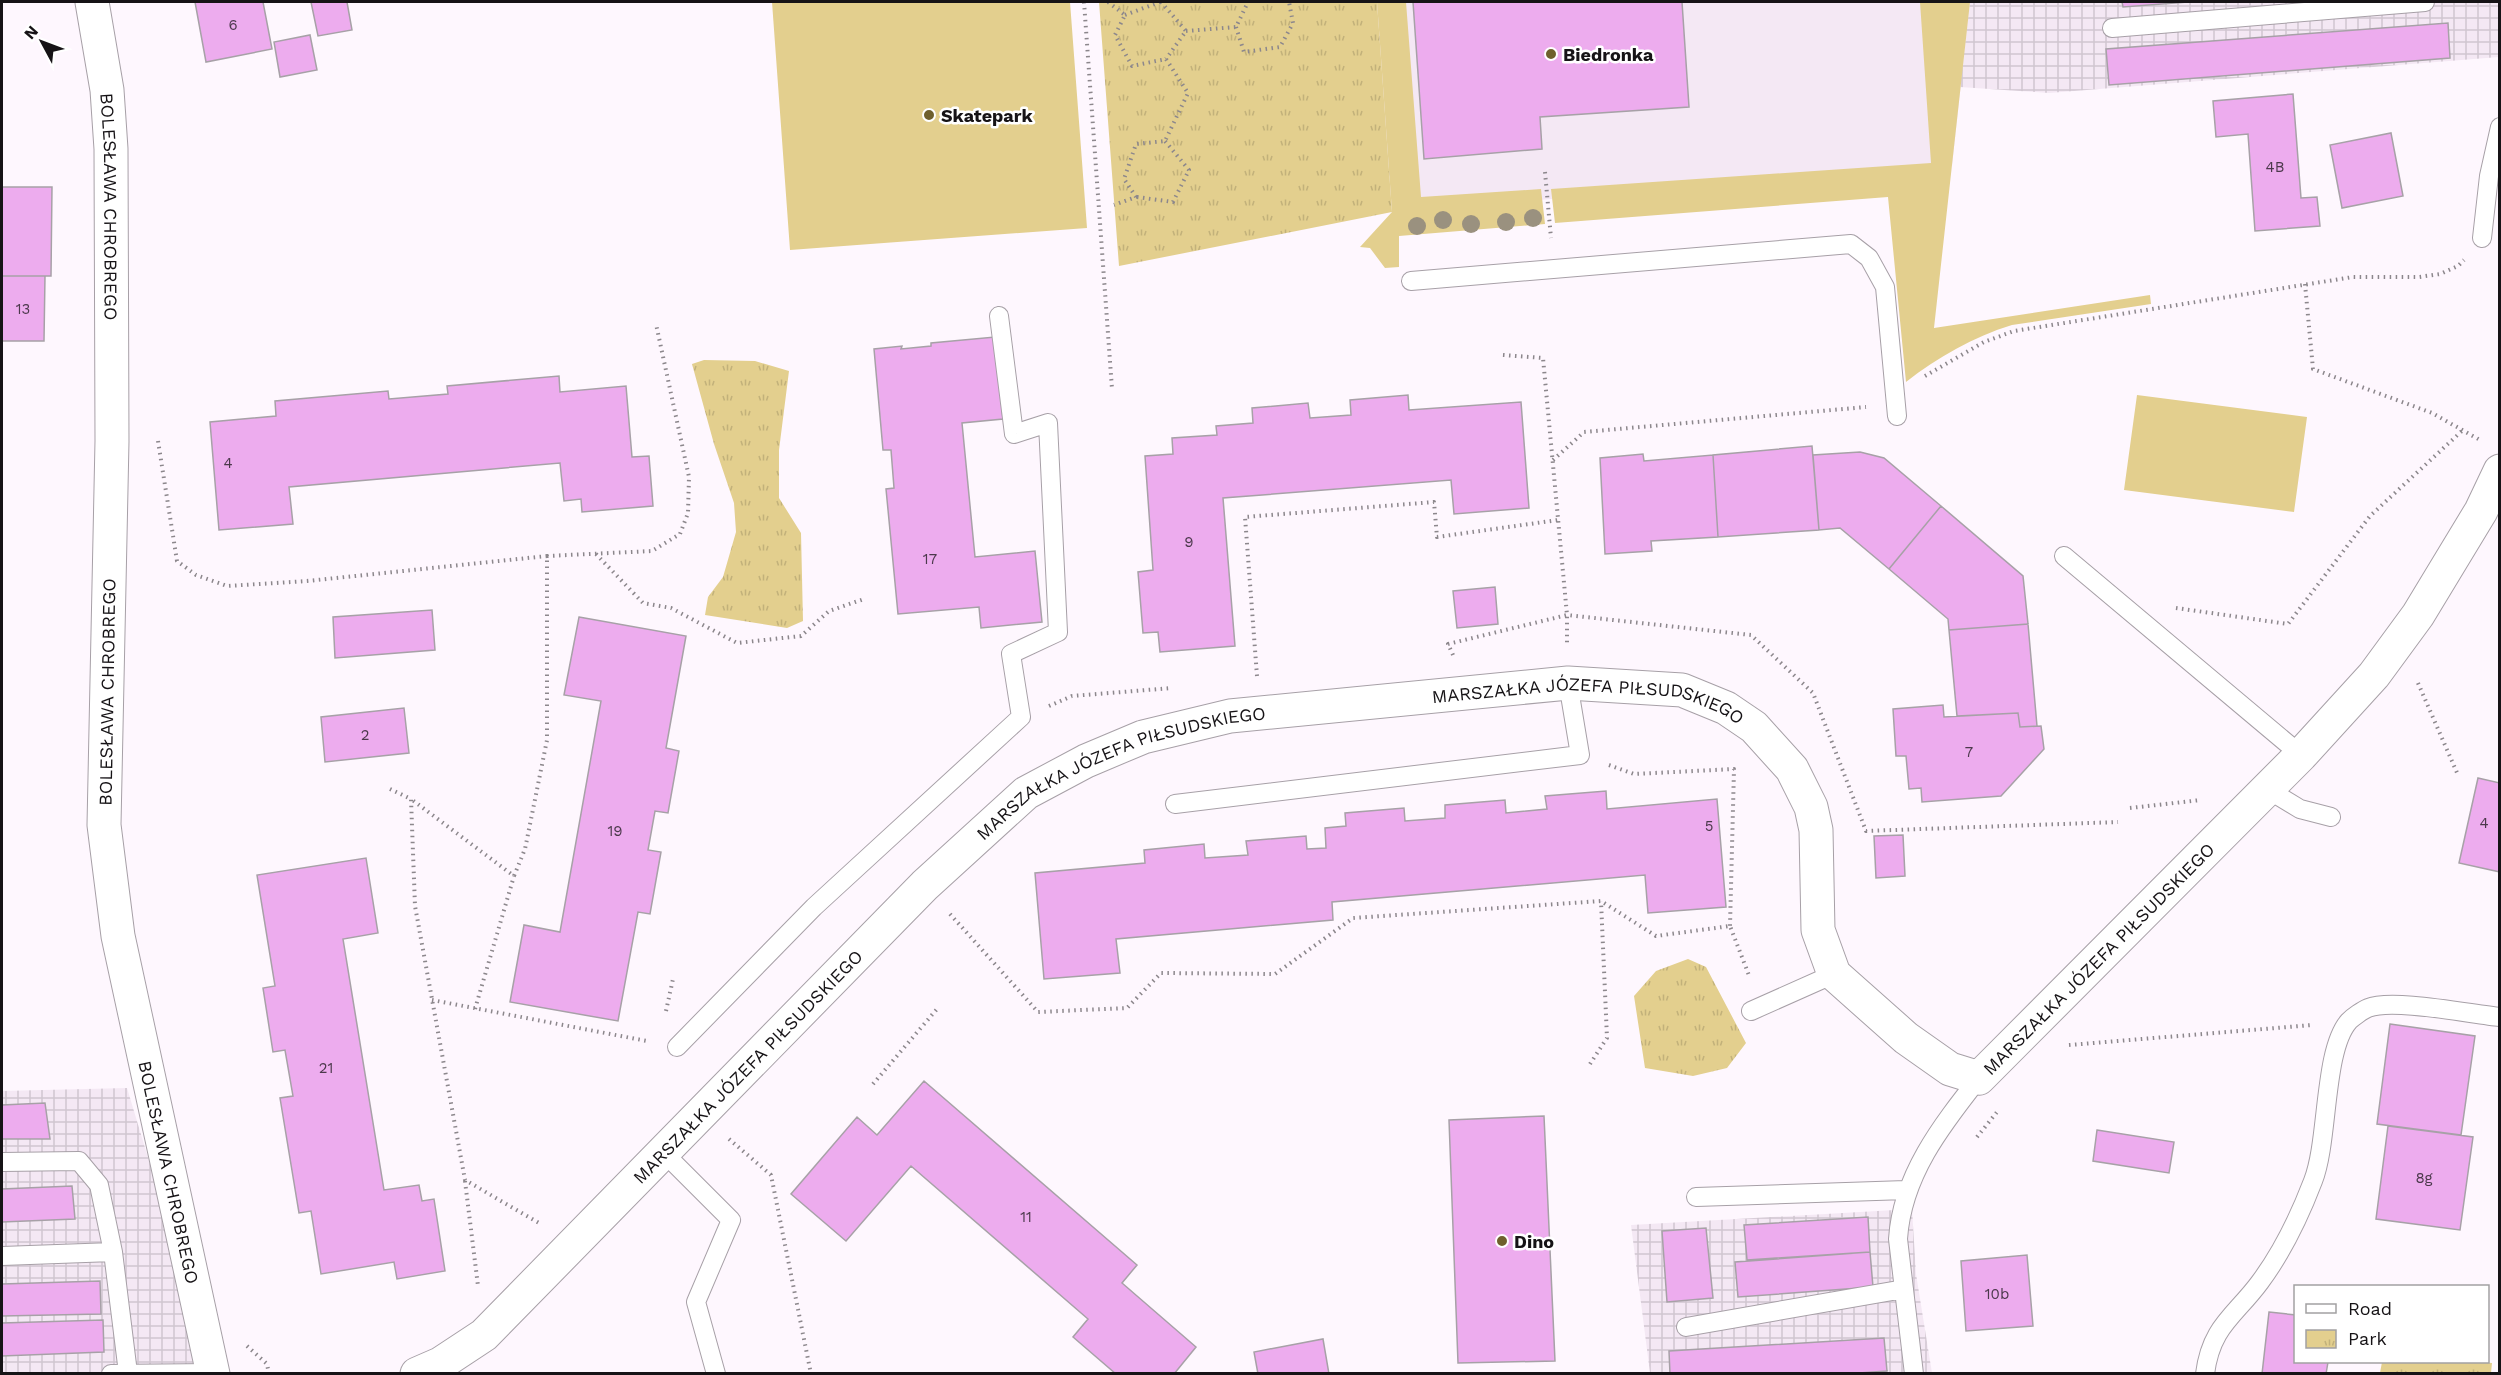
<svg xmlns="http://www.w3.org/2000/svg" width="2501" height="1375" viewBox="0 0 2501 1375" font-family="'Work Sans',sans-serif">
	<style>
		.built { fill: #f4e8f4 }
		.industrial { fill: url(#industrial-grid) }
		.green { fill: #e3cf8e }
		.park { fill: url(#park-tufts) }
		.building { fill: #edacee; stroke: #a7a1a7; stroke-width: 1.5 }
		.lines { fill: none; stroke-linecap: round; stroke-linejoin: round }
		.service-casing { stroke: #a7a0a7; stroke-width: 20 }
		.minor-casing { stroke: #a7a0a7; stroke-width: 35 }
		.path { stroke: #8c878c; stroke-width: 4; stroke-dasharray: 1.5 4.5; stroke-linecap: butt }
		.service { stroke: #fff; stroke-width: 18 }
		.minor { stroke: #fff; stroke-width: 33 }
		.tree { fill: #9a917f }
		.poi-dot { fill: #6f602d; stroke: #fff; stroke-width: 2 }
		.labels { text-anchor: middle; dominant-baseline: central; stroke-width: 5; stroke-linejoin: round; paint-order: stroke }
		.number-label { font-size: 15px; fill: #4c394c }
		.poi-label { font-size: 18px; font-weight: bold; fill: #161316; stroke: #fff; text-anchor: start }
		.street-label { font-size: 18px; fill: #161316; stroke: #fff }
	</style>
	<defs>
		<pattern id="industrial-grid" width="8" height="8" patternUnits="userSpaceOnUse" patternTransform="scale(1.5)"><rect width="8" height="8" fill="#f4e8f4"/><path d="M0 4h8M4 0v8" fill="none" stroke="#d0c6d0"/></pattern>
		<pattern id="park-tufts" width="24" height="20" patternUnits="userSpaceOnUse" patternTransform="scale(1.5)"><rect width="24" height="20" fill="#e3cf8e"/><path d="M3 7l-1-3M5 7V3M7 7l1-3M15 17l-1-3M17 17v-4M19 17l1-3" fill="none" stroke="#c2b17a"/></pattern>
	</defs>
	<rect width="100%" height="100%" fill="#fef7fe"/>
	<!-- built -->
	<path class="built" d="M 1377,2 L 1970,2 L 1952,166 L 1392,212 Z"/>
	<!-- industrial -->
	<path class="industrial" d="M 1970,2 L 2499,2 L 2499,57 L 2049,93 L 1960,87 Z
		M 127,1088 L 213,1373 L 2,1373 L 2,1091 Z
		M 1912,1209 L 1916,1274 L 1932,1373 L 1650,1373 L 1631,1225 Z"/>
	<!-- green -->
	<path class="green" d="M 772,2 L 1070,2 L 1087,228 L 790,250 Z
		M 1377,2 L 1406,2 L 1421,197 L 1541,189 L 1545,224 L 1399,236 L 1399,267 L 1385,268 L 1370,248 L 1360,247 L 1392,212 Z
		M 1920,2 L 1970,2 L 1934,328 L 2150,295 L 2151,304 L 2012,325 C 1973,337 1938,357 1906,382 L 1888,197 L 1555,223 L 1551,189 L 1931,163 Z
		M 2137,395 L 2307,417 L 2294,512 L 2124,490 Z"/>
	<!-- park -->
	<path class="park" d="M 1099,2 L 1377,2 L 1392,212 L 1119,266 Z
		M 704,360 L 755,361 L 789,371 L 779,450 L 779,498 L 801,533 L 803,621 L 787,628 L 705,615 L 708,597 L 723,577 L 736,532 L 734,503 L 714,444 L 692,364 Z
		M 1688,959 L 1706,967 L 1746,1043 L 1727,1068 L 1693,1076 L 1645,1068 L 1634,996 L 1656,971 Z
		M 2382,1362 L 2480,1362 L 2492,1363 L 2491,1373 L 2380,1373 Z"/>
	<!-- building -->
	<path class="building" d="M 195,2 L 263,2 L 272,49 L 206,62 Z
		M 311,2 L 347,2 L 352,30 L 318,36 Z
		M 1413,2 L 1682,2 L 1689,107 L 1540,117 L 1542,149 L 1424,159 Z
		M 2122,2 L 2188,2 L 2123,7 Z
		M 2448,23 L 2450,58 L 2109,85 L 2106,49 Z
		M 310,35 L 317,70 L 280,77 L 274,42 Z
		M 2293,94 L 2301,198 L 2317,197 L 2320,226 L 2255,231 L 2248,134 L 2216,137 L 2213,101 Z
		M 2391,133 L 2403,196 L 2342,208 L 2330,145 Z
		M 2,187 L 52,187 L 51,276 L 2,276 Z
		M 2,276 L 45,276 L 44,341 L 2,341 Z
		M 995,337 L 1003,419 L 962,423 L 975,557 L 1035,551 L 1042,622 L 981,628 L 979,607 L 898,614 L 886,489 L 894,488 L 891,450 L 883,450 L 874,349 L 902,346 L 901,349 L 931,346 L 931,343 Z
		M 559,376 L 560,392 L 626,386 L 632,457 L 649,456 L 653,506 L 582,512 L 581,499 L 564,501 L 560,463 L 289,487 L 293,524 L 219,530 L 210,422 L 276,416 L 275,401 L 388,391 L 389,399 L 448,394 L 447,386 Z
		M 1408,395 L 1409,410 L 1521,402 L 1529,508 L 1454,514 L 1451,480 L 1223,498 L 1235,646 L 1160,652 L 1158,632 L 1143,633 L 1138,572 L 1153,570 L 1145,456 L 1173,454 L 1172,438 L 1217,435 L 1216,426 L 1253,423 L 1252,408 L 1308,403 L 1310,418 L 1351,415 L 1350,400 Z
		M 1812,446 L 1819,530 L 1718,537 L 1713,455 Z
		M 1860,452 L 1884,458 L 1941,506 L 1889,569 L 1840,528 L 1819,530 L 1813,455 Z
		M 1643,454 L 1644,461 L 1713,455 L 1718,537 L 1651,541 L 1652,551 L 1605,554 L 1600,458 Z
		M 1941,506 L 2023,576 L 2028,624 L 1949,630 L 1948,619 L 1889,569 Z
		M 1495,587 L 1498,624 L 1457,628 L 1453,591 Z
		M 432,610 L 435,650 L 335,658 L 333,617 Z
		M 579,617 L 686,636 L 666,748 L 679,751 L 668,813 L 655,811 L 648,850 L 661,852 L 650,914 L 638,912 L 618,1021 L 510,1002 L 524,925 L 560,932 L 601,701 L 564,695 Z
		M 2028,624 L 2037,726 L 2020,727 L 2018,713 L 1957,716 L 1949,630 Z
		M 1943,705 L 1944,717 L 2018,713 L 2020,727 L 2041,726 L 2044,749 L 2001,796 L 1922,802 L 1921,788 L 1909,789 L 1906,756 L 1896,756 L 1893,709 Z
		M 404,708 L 409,753 L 325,762 L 321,717 Z
		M 2478,778 L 2500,783 L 2500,872 L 2459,863 Z
		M 1606,791 L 1607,809 L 1717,799 L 1726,907 L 1648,913 L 1645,875 L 1332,902 L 1333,920 L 1116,939 L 1120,973 L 1044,979 L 1035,873 L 1145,863 L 1144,850 L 1204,844 L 1205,858 L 1248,855 L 1246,841 L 1306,836 L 1307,849 L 1326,848 L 1325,828 L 1346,826 L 1345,813 L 1404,808 L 1405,821 L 1445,818 L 1445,805 L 1505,800 L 1506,813 L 1547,809 L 1545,796 Z
		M 1903,835 L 1905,876 L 1876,878 L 1874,836 Z
		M 366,858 L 378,933 L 343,939 L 384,1190 L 419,1185 L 422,1201 L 434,1199 L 445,1271 L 397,1279 L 394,1262 L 321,1274 L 311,1211 L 299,1213 L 280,1098 L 293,1096 L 285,1050 L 273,1052 L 263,988 L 275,986 L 257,875 Z
		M 2390,1024 L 2475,1036 L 2461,1135 L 2377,1124 Z
		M 924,1081 L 1137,1265 L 1122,1283 L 1196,1347 L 1174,1374 L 1116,1374 L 1073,1337 L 1088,1319 L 911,1166 L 846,1241 L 791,1194 L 857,1117 L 877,1135 Z
		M 45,1103 L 50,1139 L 2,1139 L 2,1105 Z
		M 1544,1116 L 1555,1361 L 1458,1363 L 1449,1120 Z
		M 2388,1126 L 2473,1137 L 2460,1230 L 2376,1219 Z
		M 2097,1130 L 2174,1142 L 2169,1173 L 2093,1161 Z
		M 72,1186 L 75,1219 L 2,1222 L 2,1189 Z
		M 1868,1217 L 1870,1252 L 1747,1260 L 1744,1225 Z
		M 1706,1228 L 1713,1298 L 1667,1302 L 1662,1231 Z
		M 1870,1252 L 1873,1287 L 1738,1297 L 1735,1262 Z
		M 2027,1255 L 2033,1326 L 1966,1331 L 1961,1261 Z
		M 100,1281 L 101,1314 L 2,1316 L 2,1284 Z
		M 2269,1312 L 2296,1315 L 2296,1362 L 2328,1362 L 2326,1374 L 2262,1374 Z
		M 103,1320 L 104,1352 L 2,1356 L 2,1323 Z
		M 1884,1338 L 1887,1371 L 1845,1374 L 1670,1374 L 1669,1351 Z
		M 1323,1339 L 1329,1374 L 1258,1374 L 1254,1352 Z
		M 1887,1371 L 1887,1374 L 1845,1374 Z"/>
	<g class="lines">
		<!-- service casing -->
		<g class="service-casing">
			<path id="service" d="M 2112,28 L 2425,2
				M 2482,238 L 2489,176 L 2500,127
				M 1411,281 L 1851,244 L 1869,258 L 1885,287 L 1897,416
				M 2064,556 L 2301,755
				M 2267,789 L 2300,809 L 2331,817
				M 1175,804 L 1580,755 L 1568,683
				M 1751,1011 L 1834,974
				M 677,1047 L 814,907 L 1021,717 L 1011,654 L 1058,632 L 1048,423 L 1014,434 L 999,316
				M 664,1153 L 731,1220 L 696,1302 L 716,1374
				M 2,1162 L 79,1161 L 99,1185 L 113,1252 L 128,1373
				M 1696,1197 L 1906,1190
				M 2,1256 L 113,1252
				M 1686,1327 L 1904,1289
				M 111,1374 L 213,1373
				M 1914,1374 L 1898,1239 C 1902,1176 1941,1126 1979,1078
				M 2205,1374 C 2211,1326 2235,1316 2260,1282 C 2283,1251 2300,1215 2313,1181 C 2329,1141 2323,1050 2349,1021 C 2353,1017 2363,1010 2368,1008 C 2392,998 2470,1014 2500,1017"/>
		</g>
		<!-- minor casing -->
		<g class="minor-casing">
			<g id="minor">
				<path id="s1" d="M 92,2 L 107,90 L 111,149 L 112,441 L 104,825 L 118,936 L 213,1374"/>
				<path id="s2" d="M 417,1374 L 440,1364 L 484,1335 L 925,885 L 1026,793 L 1086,761 L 1143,737 L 1230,716 L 1568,683 L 1682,690 L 1726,708 L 1754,727 L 1792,769 L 1811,807 L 1816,830 L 1818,930 L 1834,974 L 1906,1038 L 1950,1069 L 1979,1078 L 2301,755 L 2374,675 L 2418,615 L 2481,511 L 2500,471"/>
			</g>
		</g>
		<!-- path -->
		<path class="path" d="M 1084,2 L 1112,389
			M 1108,2 L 1125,15 L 1115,35 L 1132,66 L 1166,59 L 1188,93 L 1165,141 L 1136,144 L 1124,179 L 1136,197 L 1114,205
			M 1161,2 L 1186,31 L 1166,59
			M 1125,15 L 1160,2
			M 1236,27 L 1244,52 L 1280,47 L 1293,23 L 1289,2
			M 1186,31 L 1236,27 L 1248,2
			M 1545,172 L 1551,238
			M 1137,197 L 1173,202 L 1189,170 L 1165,141
			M 2305,284 L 2313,369 L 2432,413 L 2480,440
			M 1503,355 L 1543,358 L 1567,615 L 1567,644
			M 1925,376 L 1984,342 L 2014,331 L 2353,277 L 2419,277 L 2440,274 L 2458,266 L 2464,260
			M 158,441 L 177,561 L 196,575 L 227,586 L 307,581 L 547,556 L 547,740 L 525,849 L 514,876 L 411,799
			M 1553,460 L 1584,432 L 1866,407
			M 596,554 L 643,603 L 671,608 L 737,643 L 801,636 L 829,611 L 864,599
			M 547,556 L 652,551 L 680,534 L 688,513 L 689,477 L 656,324
			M 2176,608 L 2288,624 L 2370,516 L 2463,430
			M 1453,655 L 1448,644 L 1567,615 L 1751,635 L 1813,693 L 1866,831 L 2118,822
			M 1257,676 L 1245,517 L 1434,502 L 1437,537 L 1558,520
			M 2418,683 L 2458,775
			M 1049,706 L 1072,696 L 1172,688
			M 1609,765 L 1634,774 L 1734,769 L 1730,926
			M 390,789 L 411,799 L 415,906 L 465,1180 L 539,1223
			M 2130,808 L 2201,800
			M 950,914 L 1038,1012 L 1127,1008 L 1161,973 L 1275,974 L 1353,918 L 1601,901 L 1656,936 L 1730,926 L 1750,978
			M 432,1000 L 647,1041
			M 475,1009 L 514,876
			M 666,1011 L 673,979
			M 2069,1045 L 2312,1025
			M 1590,1064 L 1607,1038 L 1601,901
			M 873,1084 L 937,1009
			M 1977,1137 L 1997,1112
			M 729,1139 L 771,1175 L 811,1374
			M 465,1181 L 478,1286
			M 247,1346 L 267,1364 L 269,1374"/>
		<!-- service -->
		<use href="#service" class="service"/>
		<!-- minor -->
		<use href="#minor" class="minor"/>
	</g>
	<!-- trees -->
	<g class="tree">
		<circle cx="1533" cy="218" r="9"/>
		<circle cx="1443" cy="220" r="9"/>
		<circle cx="1506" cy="222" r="9"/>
		<circle cx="1471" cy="224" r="9"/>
		<circle cx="1417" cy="226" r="9"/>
	</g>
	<!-- markers -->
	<g class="poi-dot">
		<circle cx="1551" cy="54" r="6"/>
		<circle cx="929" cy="115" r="6"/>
		<circle cx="1502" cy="1241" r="6"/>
	</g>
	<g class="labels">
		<!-- number labels -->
		<g class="number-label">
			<text x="233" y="25">6</text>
			<text x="2275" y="167">4B</text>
			<text x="23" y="309">13</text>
			<text x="228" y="463">4</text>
			<text x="1189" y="542">9</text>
			<text x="930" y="559">17</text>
			<text x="365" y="735">2</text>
			<text x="1969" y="752">7</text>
			<text x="2484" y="823">4</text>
			<text x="1709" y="826">5</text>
			<text x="615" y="831">19</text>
			<text x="326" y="1068">21</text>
			<text x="2424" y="1178">8g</text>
			<text x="1026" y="1217">11</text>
			<text x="1997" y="1294">10b</text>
		</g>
		<!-- poi labels -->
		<g class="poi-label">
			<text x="1563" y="54">Biedronka</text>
			<text x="941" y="115">Skatepark</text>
			<text x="1514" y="1241">Dino</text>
		</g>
		<!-- street labels -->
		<g class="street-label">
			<text stroke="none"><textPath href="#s1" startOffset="206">BOLESŁAWA CHROBREGO</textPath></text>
			<text transform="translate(107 692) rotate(-89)">BOLESŁAWA CHROBREGO</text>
			<text stroke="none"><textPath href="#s2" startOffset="1426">MARSZAŁKA JÓZEFA PIŁSUDSKIEGO</textPath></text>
			<text stroke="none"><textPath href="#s2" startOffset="940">MARSZAŁKA JÓZEFA PIŁSUDSKIEGO</textPath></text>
			<text stroke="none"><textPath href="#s2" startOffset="2218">MARSZAŁKA JÓZEFA PIŁSUDSKIEGO</textPath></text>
			<text stroke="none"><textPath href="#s2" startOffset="454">MARSZAŁKA JÓZEFA PIŁSUDSKIEGO</textPath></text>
			<text stroke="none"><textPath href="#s1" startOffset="1178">BOLESŁAWA CHROBREGO</textPath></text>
		</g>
	</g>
	<!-- border -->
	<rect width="2501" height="1375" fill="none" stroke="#161316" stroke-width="6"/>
	<!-- legend -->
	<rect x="2294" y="1285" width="195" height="78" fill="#ffffff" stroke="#a2a1a2" stroke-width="1.5"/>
	<rect x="2306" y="1304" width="30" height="9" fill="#ffffff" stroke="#a2a1a2" stroke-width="1.5"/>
	<text x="2348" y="1315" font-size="18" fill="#161316">Road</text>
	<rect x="2306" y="1330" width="30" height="18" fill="url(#park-tufts)" stroke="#a2a1a2" stroke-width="1.5"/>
	<text x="2348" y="1345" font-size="18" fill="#161316">Park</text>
	<!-- north arrow -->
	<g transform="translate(42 42) rotate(311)" stroke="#ffffff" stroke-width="4.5" paint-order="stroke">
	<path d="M0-4.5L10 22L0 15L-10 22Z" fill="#161316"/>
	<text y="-9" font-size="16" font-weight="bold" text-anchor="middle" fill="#161316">N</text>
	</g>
</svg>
